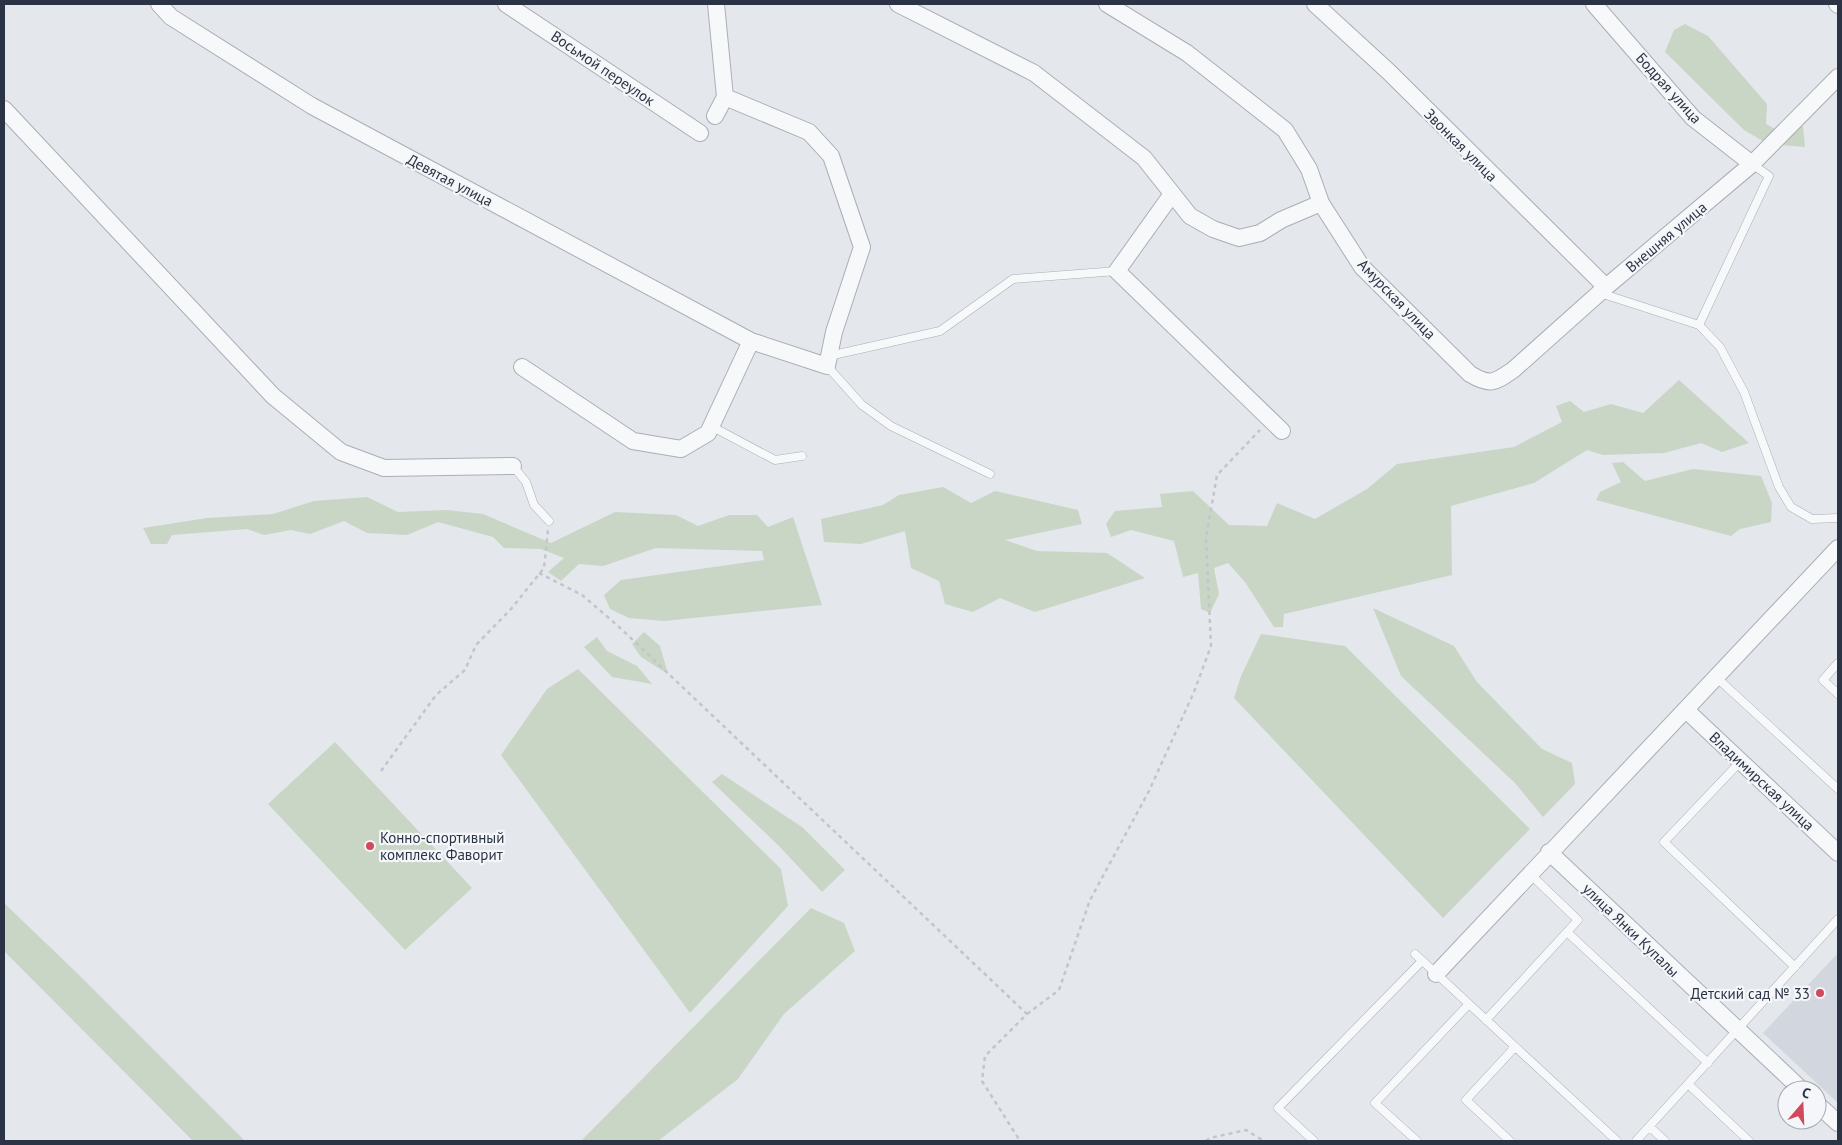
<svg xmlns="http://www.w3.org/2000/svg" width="1842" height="1145" viewBox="0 0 1842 1145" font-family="'PT Sans',sans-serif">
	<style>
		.built { fill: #d2d6de }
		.green { fill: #c9d6c5 }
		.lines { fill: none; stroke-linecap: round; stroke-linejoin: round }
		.service-casing { stroke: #a9aeb7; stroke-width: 9 }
		.minor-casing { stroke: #a9aeb7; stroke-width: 18 }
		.path { stroke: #c2c5cb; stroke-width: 2.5; stroke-dasharray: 4 4; stroke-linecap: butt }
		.service { stroke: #f7f8fa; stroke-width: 8 }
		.minor { stroke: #f7f8fa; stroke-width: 16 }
		.poi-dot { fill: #d1495b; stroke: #f4f6f9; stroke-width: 2 }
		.labels { text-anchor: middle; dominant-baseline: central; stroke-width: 4.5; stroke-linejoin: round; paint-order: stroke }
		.street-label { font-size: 15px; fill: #2b3445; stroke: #f4f6f9 }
		.poi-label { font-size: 15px; fill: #2b3445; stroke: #f4f6f9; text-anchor: start }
	</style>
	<rect width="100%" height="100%" fill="#e4e7ec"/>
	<!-- built -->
	<path class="built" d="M 1838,953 L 1838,1103 L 1763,1033 Z"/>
	<!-- green -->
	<path class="green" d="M 1685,24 L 1708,36 L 1767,104 L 1766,124 L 1782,133 L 1803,126 L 1805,147 L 1768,144 L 1744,130 L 1665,52 L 1674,30 Z
		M 1679,380 L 1749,443 L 1722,452 L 1701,443 L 1664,453 L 1603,455 L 1587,450 L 1534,483 L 1451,506 L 1452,575 L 1284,614 L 1283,627 L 1274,627 L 1245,582 L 1228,563 L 1214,568 L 1219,594 L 1210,613 L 1201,609 L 1198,573 L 1183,577 L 1174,541 L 1131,530 L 1111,537 L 1106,524 L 1115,511 L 1162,507 L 1160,494 L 1193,491 L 1229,525 L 1267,526 L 1277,503 L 1315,519 L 1367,489 L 1397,464 L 1514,447 L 1562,422 L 1556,406 L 1570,401 L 1584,412 L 1611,404 L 1643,413 Z
		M 1623,462 L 1645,481 L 1693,469 L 1761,476 L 1772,503 L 1771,522 L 1740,529 L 1731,536 L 1596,500 L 1600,492 L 1621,482 L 1612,463 Z
		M 943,487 L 971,503 L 995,491 L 1078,510 L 1082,524 L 1005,540 L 1037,551 L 1107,553 L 1145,578 L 1035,612 L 1000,598 L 973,612 L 945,604 L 939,581 L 911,568 L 905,531 L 861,544 L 824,542 L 821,519 L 883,505 L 899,495 Z
		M 367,497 L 398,512 L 447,510 L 483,514 L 551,543 L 615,512 L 676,515 L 698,526 L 729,515 L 757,515 L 768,527 L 793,517 L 822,605 L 664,621 L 629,618 L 610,609 L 604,595 L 621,580 L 764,560 L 762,551 L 656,548 L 603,566 L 579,564 L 561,581 L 548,572 L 564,558 L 541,549 L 504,548 L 493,537 L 438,522 L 407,535 L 367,533 L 344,521 L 310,534 L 291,530 L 264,535 L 247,529 L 172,535 L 167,544 L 151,544 L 143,528 L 207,518 L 273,514 L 314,501 Z
		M 1373,608 L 1454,646 L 1477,682 L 1542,749 L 1572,763 L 1575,784 L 1543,817 L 1515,783 L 1401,676 Z
		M 644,632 L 660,646 L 668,674 L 641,657 L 632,644 Z
		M 1261,634 L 1345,646 L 1530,829 L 1443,918 L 1234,698 L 1241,676 Z
		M 597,637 L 607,651 L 637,666 L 652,684 L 612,677 L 584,647 Z
		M 578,669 L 781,869 L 788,906 L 690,1013 L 501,755 L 547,689 Z
		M 335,742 L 472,888 L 405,950 L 268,804 Z
		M 722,774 L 802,827 L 845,870 L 822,892 L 778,845 L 712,782 Z
		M 4,903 L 77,973 L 245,1141 L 193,1141 L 4,951 Z
		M 811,908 L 844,923 L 855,951 L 784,1014 L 738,1079 L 658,1141 L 581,1141 Z"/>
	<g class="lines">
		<!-- service casing -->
		<g class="service-casing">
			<path id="service" d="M 1752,164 L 1769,176 L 1699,325 L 1720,347 L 1744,392 L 1779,487 L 1791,507 L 1812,519 L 1838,518
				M 1600,293 L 1699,325
				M 829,356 L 940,331 L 1013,279 L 1117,271
				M 827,366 L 862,405 L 891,426 L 990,474
				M 711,426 L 775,460 L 802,456
				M 513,466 L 526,482 L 534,505 L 549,521
				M 1838,663 L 1823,680 L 1838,694
				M 1716,677 L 1838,789
				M 1741,761 L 1664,842 L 1795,967
				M 1530,874 L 1578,920 L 1567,932
				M 1415,954 L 1617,1141
				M 1486,1020 L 1567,932 L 1708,1063
				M 1688,1084 L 1749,1141
				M 1650,1127 L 1665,1141
				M 1314,1141 L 1278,1108 L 1422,961
				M 1417,1141 L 1375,1103 L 1469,1004
				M 1510,1141 L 1466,1100 L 1515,1047
				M 1636,1141 L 1838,919"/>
		</g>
		<!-- minor casing -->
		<g class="minor-casing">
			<path id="minor" d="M 159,4 L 171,17 L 312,106 L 751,341 L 827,366 L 834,332 L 862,247 L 831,156 L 809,132 L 725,97
				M 506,4 L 700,133
				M 898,4 L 1034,73 L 1144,158 L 1190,216 L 1213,229 L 1239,238 L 1260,233 L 1281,220 L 1321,203
				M 1107,4 L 1187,53 L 1285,130 L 1309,169 L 1321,203 L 1362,267 L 1470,374 C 1490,386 1494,383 1513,370 L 1606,287 L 1752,164 L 1838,77
				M 1315,4 L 1389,72 L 1606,287
				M 1594,4 L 1693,118 L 1752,164
				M 1837,4 L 1838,5
				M 4,109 L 273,396 L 341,452 L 384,468 L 513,466
				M 715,116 L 725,97 L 716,4
				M 1172,194 L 1117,271 L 1282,431
				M 522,367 L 633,441 L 681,449 L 708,433 L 751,341
				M 1686,710 L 1838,853
				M 1549,852 L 1802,1090
				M 1436,974 L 1838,548
				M 1817,1104 L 1838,1123"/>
		</g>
		<!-- path -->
		<path class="path" d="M 539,573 L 582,595 L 617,625 L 1027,1014 L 985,1056 L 982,1081 L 1020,1141
			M 381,771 L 436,695 L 465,670 L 476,645 L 511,609 L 544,568 L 548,530
			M 1027,1014 L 1059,990 L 1090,900 L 1149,791 L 1194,692 L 1211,646 L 1206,538 L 1217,475 L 1260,430
			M 1206,1141 L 1210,1138 L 1246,1130 L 1264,1141"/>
		<!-- service -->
		<use href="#service" class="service"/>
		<!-- minor -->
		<use href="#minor" class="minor"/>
	</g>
	<!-- markers -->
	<g class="poi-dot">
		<circle cx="370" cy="846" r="5"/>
		<circle cx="1820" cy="993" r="5"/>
	</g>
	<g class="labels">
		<!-- street labels -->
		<g class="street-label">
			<text transform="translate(603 68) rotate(34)">Восьмой переулок</text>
			<text transform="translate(1669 88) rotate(48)">Бодрая улица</text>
			<text transform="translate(1461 145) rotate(45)">Звонкая улица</text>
			<text transform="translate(450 180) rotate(28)">Девятая улица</text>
			<text transform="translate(1666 237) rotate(-40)">Внешняя улица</text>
			<text transform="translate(1397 299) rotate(46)">Амурская улица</text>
			<text transform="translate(1762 781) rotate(43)">Владимирская улица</text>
			<text transform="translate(1631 930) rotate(44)">улица Янки Купалы</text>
		</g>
		<!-- poi labels -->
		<g class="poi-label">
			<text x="380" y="837">Конно-спортивный<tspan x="380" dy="17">комплекс Фаворит</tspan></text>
			<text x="1810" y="993" text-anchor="end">Детский сад № 33</text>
		</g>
	</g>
	<!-- border -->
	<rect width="1842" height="1145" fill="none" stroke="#2b3445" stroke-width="10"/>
	<!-- north arrow -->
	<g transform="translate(1802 1105) rotate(19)"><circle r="24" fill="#f4f6f9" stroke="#a4a8b1"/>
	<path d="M0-4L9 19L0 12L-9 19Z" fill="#d1495b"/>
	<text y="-8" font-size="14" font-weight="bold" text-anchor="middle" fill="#2b3445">С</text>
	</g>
</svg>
